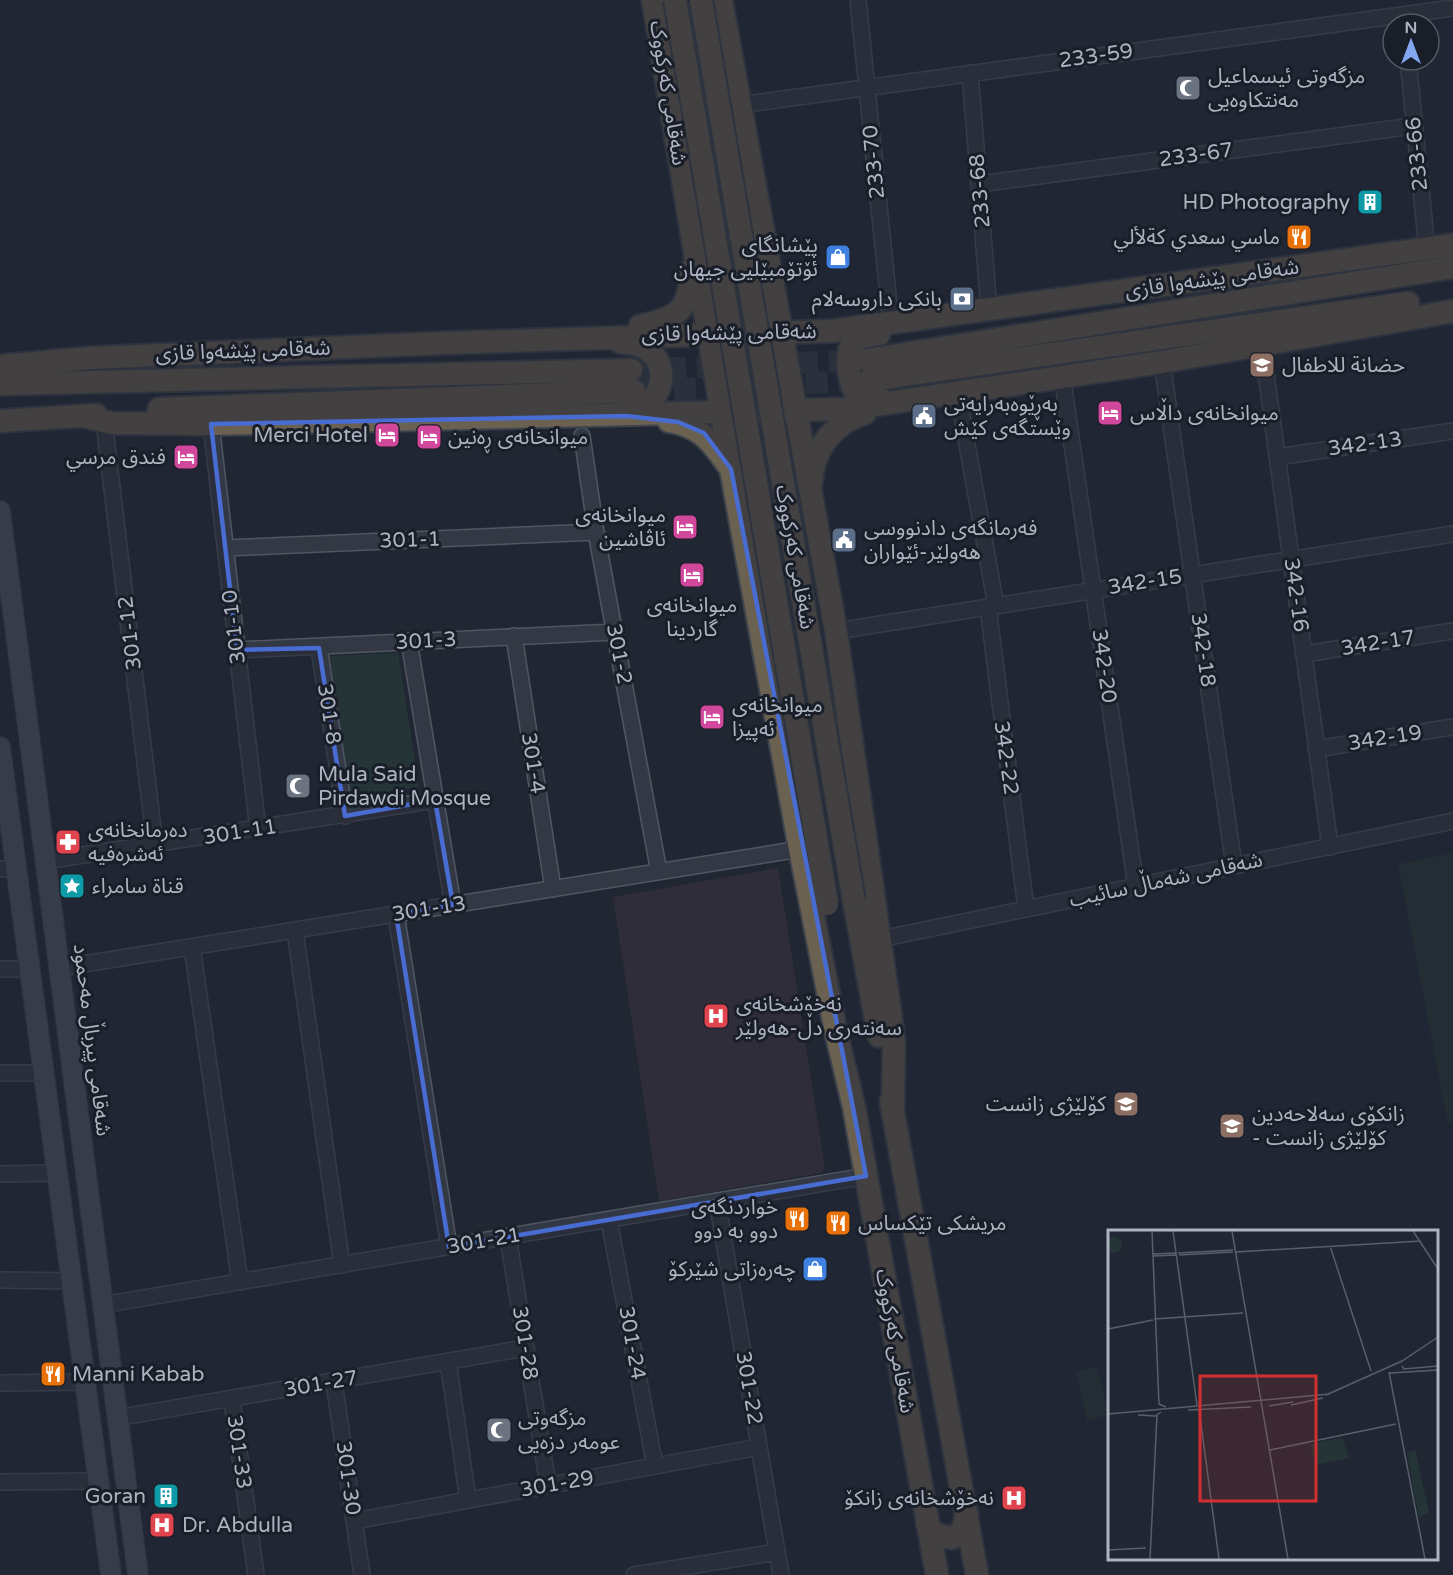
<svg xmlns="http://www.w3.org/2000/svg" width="1453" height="1575" viewBox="0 0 1453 1575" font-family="'Varela Round','Noto Sans Arabic',sans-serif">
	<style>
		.medical { fill: #2f2d39 }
		.green { fill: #253537 }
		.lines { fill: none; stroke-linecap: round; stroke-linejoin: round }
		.highway-tunnel { stroke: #353c48; stroke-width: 22; stroke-dasharray: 22 11; stroke-linecap: butt }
		.minor-casing { stroke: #505662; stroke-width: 18 }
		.major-casing { stroke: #3c424e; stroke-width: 22 }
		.highway-casing { stroke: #3d434e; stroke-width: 26 }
		.minor { stroke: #333944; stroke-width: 15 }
		.major { stroke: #515864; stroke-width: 20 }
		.highway { stroke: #6a6150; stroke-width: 22 }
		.highway-bridge-casing { stroke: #3d434e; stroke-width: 26; stroke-linecap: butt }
		.highway-bridge { stroke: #6a6150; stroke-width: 22 }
		.marked { fill: none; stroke: #486cd1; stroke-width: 4.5; stroke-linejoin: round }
		.labels { text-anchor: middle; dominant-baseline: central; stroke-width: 6; stroke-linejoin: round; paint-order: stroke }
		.street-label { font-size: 21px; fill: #adb3c1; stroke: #191e28 }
		.poi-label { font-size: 21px; fill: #adb3c1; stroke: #191e28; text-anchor: start }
		.inset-road { fill: none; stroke: #585f6c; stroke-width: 1.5 }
		.view { fill: #d42f30; fill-opacity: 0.15; stroke: #d42f30; stroke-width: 3 }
		.inset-edge { fill: none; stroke: #adb3c1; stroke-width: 3 }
	</style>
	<rect width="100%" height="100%" fill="#202733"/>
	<!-- medical -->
	<path class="medical" d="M 778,868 L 825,1168 L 821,1173 L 659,1201 L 613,897 Z"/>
	<!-- green -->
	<path class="green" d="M 398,653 L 419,787 L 350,800 L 328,656 Z
		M 1453,853 L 1453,1123 L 1448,1124 L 1398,864 Z
		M 1097,1367 L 1109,1415 L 1087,1421 L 1076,1372 Z"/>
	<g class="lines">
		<!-- highway-tunnel -->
		<path class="highway-tunnel" d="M 631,370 L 867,360
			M 641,391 L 869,380"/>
		<!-- minor casing -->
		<g class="minor-casing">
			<path id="minor" d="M 858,0 L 891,324
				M 1408,60 L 1427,249
				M 970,73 L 989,309
				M 739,105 L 1453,8
				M 979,184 L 1413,126
				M 1262,344 L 1330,847
				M 1162,362 L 1234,866
				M 1062,375 L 1136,887
				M 958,394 L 996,606
				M 104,422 L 155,845
				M 211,424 L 258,830
				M 582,436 L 596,532 L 659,872
				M 1277,457 L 1453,431
				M 225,548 L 596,532
				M 988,607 L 1026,909
				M 836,631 L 1453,534
				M 514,636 L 553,889
				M 409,641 L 453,905
				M 319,648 L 345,816
				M 237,650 L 615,632
				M 1304,654 L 1453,631
				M 1316,749 L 1453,727
				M 45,861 L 435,800
				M 0,869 L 17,869
				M 396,914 L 449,1247
				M 295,931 L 342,1265
				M 880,939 L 1453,821
				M 192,947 L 240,1282
				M 59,968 L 800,849
				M 0,969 L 30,969
				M 0,1073 L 44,1073
				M 0,1174 L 58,1173
				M 717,1201 L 781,1575
				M 609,1220 L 655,1466
				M 508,1237 L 548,1485
				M 0,1280 L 73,1281
				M 102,1305 L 866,1176
				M 448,1361 L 468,1500
				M 334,1382 L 362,1575
				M 0,1383 L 87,1382
				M 232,1400 L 256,1575
				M 116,1418 L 526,1348
				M 0,1482 L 99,1481
				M 354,1521 L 759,1447
				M 634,1575 L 777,1552"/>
		</g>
		<!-- major casing -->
		<g class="major-casing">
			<path id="major" d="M 0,511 L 138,1575
				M 0,747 L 111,1575"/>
		</g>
		<!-- highway casing -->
		<g class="highway-casing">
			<path id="highway" d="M 653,0 L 731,469 L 800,849 L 836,1032 L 854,1107 L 937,1575
				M 721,0 L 836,631 L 894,1041 L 893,1114
				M 640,326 C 678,318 690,310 691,270
				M 879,334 C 870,336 859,336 853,343 C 844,354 849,390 860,397 C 867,402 876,401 883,400
				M 620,342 C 627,343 636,343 643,347 C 676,364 661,411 626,411
				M 867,360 L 1453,267
				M 0,366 L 90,358 L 444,343 L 831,331 L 1453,245
				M 869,380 L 1408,303
				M 0,384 L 631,370
				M 159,409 L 634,391
				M 83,416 L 111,423 L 211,424 L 848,409 L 1162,362 L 1453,311
				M 0,421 L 96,415
				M 669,421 C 699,425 712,442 728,465
				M 811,483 C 813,449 833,423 865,413
				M 854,901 L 879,1036
				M 891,1101 L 977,1575
				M 927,1523 L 934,1534 L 952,1538 L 962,1532 L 967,1514"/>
		</g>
		<!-- minor -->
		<use href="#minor" class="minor"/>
		<!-- major -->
		<use href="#major" class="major"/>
		<!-- highway -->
		<use href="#highway" class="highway"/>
		<!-- highway-bridge casing -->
		<g class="highway-bridge-casing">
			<path id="highway-bridge" d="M 675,0 L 827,904
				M 701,0 L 854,901"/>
		</g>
		<!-- highway-bridge -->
		<use href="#highway-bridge" class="highway-bridge"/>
	</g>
	<!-- marked area -->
	<path d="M0 0H1453V1575H0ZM 627,416 L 678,422 L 704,433 L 731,469 L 866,1176 L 449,1247 L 396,914 L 453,905 L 435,800 L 345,816 L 319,648 L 237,650 L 211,424 Z" fill="#202733" fill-opacity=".55" fill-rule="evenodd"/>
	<path class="marked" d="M 627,416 L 678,422 L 704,433 L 731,469 L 866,1176 L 449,1247 L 396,914 L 453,905 L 435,800 L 345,816 L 319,648 L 237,650 L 211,424 Z"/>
	<!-- icons -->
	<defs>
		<g id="mosque-square" transform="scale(1.35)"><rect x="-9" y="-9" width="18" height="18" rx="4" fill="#6b7280" stroke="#191e28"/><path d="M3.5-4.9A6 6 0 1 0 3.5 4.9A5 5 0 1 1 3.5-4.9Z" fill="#fff"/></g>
		<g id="building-square" transform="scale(1.35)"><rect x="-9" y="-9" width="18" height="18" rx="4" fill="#0f9aa8" stroke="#191e28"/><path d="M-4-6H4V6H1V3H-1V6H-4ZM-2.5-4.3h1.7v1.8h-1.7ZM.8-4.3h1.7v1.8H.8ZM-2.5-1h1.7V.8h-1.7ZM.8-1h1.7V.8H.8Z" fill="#fff"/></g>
		<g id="restaurant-square" transform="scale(1.35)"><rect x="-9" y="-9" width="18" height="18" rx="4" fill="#e8710a" stroke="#191e28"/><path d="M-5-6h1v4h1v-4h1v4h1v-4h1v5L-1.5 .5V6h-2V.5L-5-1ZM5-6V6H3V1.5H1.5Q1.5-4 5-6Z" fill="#fff"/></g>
		<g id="shop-square" transform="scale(1.35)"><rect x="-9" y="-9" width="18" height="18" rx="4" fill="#3f7fe0" stroke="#191e28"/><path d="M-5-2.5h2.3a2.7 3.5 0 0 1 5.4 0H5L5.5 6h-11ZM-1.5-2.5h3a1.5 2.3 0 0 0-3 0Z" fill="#fff"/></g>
		<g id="bank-square" transform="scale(1.35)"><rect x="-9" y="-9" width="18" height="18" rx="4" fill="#5c6f8a" stroke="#191e28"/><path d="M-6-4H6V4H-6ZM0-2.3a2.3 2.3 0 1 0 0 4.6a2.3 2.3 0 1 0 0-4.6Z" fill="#fff"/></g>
		<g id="school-square" transform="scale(1.35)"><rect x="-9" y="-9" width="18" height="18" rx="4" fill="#8d6e63" stroke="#191e28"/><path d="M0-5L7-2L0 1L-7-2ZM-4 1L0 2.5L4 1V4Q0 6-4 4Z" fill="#fff"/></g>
		<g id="hotel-square" transform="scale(1.35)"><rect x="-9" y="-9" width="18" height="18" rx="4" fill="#d1479c" stroke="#191e28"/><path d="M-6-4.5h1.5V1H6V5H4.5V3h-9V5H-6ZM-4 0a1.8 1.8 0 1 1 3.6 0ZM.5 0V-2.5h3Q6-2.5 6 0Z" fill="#fff"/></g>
		<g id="civic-square" transform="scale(1.35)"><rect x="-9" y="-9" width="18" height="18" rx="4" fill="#5c6f8a" stroke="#191e28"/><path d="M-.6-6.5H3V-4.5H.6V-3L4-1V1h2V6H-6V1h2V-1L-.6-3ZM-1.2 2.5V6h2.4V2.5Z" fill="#fff"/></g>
		<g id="pharmacy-square" transform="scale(1.35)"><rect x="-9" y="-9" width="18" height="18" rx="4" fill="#e0444e" stroke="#191e28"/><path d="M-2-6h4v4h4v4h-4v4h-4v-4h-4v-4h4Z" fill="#fff"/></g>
		<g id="sight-square" transform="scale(1.35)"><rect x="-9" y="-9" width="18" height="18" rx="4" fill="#0f9aa8" stroke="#191e28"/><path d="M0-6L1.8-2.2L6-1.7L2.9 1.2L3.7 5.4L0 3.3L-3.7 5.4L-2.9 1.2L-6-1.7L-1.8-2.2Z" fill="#fff"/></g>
		<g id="hospital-square" transform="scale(1.35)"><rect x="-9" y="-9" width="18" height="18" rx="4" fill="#e0444e" stroke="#191e28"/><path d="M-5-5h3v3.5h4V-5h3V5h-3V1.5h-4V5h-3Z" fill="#fff"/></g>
		<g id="university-square" transform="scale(1.35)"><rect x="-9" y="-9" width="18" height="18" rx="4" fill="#8d6e63" stroke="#191e28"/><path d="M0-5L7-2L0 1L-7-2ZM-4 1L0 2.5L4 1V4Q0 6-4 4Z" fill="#fff"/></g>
	</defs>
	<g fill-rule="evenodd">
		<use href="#mosque-square" x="1188" y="88"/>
		<use href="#building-square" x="1370" y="202"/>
		<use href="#restaurant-square" x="1299" y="237"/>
		<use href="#shop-square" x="838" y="257"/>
		<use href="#bank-square" x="962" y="299"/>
		<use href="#school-square" x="1262" y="365"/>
		<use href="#hotel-square" x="1110" y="413"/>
		<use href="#civic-square" x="924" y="416"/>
		<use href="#hotel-square" x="387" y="435"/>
		<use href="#hotel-square" x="429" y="437"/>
		<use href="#hotel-square" x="186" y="457"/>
		<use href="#hotel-square" x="685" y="527"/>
		<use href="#civic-square" x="844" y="540"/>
		<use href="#hotel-square" x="692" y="575"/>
		<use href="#hotel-square" x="712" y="717"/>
		<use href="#mosque-square" x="298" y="786"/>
		<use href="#pharmacy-square" x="68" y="842"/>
		<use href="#sight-square" x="72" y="886"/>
		<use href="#hospital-square" x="716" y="1016"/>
		<use href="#university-square" x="1126" y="1104"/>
		<use href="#university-square" x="1232" y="1126"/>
		<use href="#restaurant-square" x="797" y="1219"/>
		<use href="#restaurant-square" x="838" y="1223"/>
		<use href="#shop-square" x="815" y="1269"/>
		<use href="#restaurant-square" x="53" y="1374"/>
		<use href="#mosque-square" x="499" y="1430"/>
		<use href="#building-square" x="166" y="1496"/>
		<use href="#hospital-square" x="1014" y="1498"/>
		<use href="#hospital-square" x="162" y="1525"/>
	</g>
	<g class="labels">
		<!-- street labels -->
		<g class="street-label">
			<text transform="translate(1096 56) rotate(-8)">233-59</text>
			<text transform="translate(668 93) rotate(81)">شەقامی کەرکووک</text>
			<text transform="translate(1417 154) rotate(-96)">233-66</text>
			<text transform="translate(1196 155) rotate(-8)">233-67</text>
			<text transform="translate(874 162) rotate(-96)">233-70</text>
			<text transform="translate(980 191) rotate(-95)">233-68</text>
			<text transform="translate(1212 279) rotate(-8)">شەقامی پێشەوا قازی</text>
			<text transform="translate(729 333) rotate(-1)">شەقامی پێشەوا قازی</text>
			<text transform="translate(243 351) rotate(-2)">شەقامی پێشەوا قازی</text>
			<text transform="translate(1365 444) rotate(-8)">342-13</text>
			<text transform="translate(410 540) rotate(-2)">301-1</text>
			<text transform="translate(795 557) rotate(80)">شەقامی کەرکووک</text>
			<text transform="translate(1145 582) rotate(-9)">342-15</text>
			<text transform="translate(1296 595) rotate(82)">342-16</text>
			<text transform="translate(234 627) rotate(-97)">301-10</text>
			<text transform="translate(130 633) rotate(-97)">301-12</text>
			<text transform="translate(426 641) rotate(-3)">301-3</text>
			<text transform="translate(1378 643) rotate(-9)">342-17</text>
			<text transform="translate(1203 650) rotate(82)">342-18</text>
			<text transform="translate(619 654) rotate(79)">301-2</text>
			<text transform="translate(1104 666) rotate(82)">342-20</text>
			<text transform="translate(329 714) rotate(81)">301-8</text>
			<text transform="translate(1385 738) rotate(-9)">342-19</text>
			<text transform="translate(1006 758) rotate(82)">342-22</text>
			<text transform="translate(533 763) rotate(81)">301-4</text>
			<text transform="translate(240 832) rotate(-9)">301-11</text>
			<text transform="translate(1166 880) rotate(-12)">شەقامی شەماڵ سائیب</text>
			<text transform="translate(429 909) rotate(-9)">301-13</text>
			<text transform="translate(92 1040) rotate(83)">شەقامی پیرباڵ مەحمود</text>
			<text transform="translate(484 1241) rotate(-10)">301-21</text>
			<text transform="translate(895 1341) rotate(80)">شەقامی کەرکووک</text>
			<text transform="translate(525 1343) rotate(81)">301-28</text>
			<text transform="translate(632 1343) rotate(80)">301-24</text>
			<text transform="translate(321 1384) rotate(-10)">301-27</text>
			<text transform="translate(749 1388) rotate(80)">301-22</text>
			<text transform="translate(239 1452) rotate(82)">301-33</text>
			<text transform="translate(348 1478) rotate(82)">301-30</text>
			<text transform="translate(557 1484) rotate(-10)">301-29</text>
		</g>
		<!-- poi labels -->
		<g class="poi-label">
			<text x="1208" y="76">مزگەوتی ئیسماعیل<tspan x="1208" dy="24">مەنتکاوەیی</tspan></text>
			<text x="1350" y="202" text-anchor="end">HD Photography</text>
			<text x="1280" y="237" text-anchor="end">ماسي سعدي كةلألي</text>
			<text x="818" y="245" text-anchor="end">پێشانگای<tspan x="818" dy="24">ئۆتۆمبێلیی جیھان</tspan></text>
			<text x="942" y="299" text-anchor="end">بانکی داروسەلام</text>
			<text x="1282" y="365">حضانة للاطفال</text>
			<text x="944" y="404">بەڕێوەبەرایەتی<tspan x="944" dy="24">وێستگەی کێش</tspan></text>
			<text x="1130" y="413">میوانخانەی داڵاس</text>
			<text x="368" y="435" text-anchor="end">Merci Hotel</text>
			<text x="448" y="437">میوانخانەی ڕەنین</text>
			<text x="166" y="457" text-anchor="end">فندق مرسي</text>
			<text x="666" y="515" text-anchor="end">میوانخانەی<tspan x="666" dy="24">ئاڤاشین</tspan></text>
			<text x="864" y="528">فه‌رمانگه‌ی دادنووسی<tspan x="864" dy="24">هه‌ولێر-ئێواران</tspan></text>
			<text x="692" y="605" text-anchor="middle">میوانخانەی<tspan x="692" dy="24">گاردینا</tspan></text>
			<text x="732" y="705">میوانخانەی<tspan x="732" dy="24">ئەپیزا</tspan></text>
			<text x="318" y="774">Mula Said<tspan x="318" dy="24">Pirdawdi Mosque</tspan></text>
			<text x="88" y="830">دەرمانخانەی<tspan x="88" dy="24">ئەشرەفیە</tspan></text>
			<text x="92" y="886">قناة سامراء</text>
			<text x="736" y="1004">نەخۆشخانەی<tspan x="736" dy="24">سەنتەری دڵ-هەولێر</tspan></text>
			<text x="1106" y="1104" text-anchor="end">کۆلێژی زانست</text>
			<text x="1252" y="1114">زانکۆی سەلاحەدین<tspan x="1252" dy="24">- کۆلێژی زانست</tspan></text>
			<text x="778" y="1207" text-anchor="end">خواردنگەی<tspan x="778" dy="24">دوو بە دوو</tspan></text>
			<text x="858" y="1223">مریشکی تێکساس</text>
			<text x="796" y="1269" text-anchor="end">چەرەزاتی شێرکۆ</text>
			<text x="72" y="1374">Manni Kabab</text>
			<text x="518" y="1418">مزگەوتی<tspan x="518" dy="24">عومەر دزەیی</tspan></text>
			<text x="146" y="1496" text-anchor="end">Goran</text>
			<text x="994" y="1498" text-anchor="end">نەخۆشخانەی زانکۆ</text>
			<text x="182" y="1525">Dr. Abdulla</text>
		</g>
	</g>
	<!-- overview -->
	<g transform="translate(1108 1230)">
		<rect width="330" height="330" fill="#202733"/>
		<path d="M-2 15a8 8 0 1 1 16 0a8 8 0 1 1-16 0ZM 234,208 L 241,228 L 207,235 L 203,214 ZM 307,219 L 321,283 L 311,287 L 299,223 Z" fill="#253537"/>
		<path class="inset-road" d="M 44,1 L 51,174 L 58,177M 65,1 L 89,175M 124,1 L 180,329M 305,1 L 330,39M 222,16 L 263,141M 128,22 L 313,11M 70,23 L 125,20M 45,24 L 68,23M 71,25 L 125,22M 45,26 L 69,25M 46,89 L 135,83M 0,99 L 45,90M 294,136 L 296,139 L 330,136M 281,142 L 317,329M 282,143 L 330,140M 218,165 L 294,131 L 330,107M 183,175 L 215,168M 161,176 L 185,172M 91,179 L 111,329M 80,180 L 143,177M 0,184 L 222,164M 30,185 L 48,186M 162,220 L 288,194M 0,320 L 38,318M 42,329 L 49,185 L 53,182"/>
		<path class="view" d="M 92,146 L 208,146 L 208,271 L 92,271 Z"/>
		<rect width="330" height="330" class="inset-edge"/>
	</g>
	<!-- north arrow -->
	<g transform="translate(1411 42)"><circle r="28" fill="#191e28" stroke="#545a65" stroke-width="1.5"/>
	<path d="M0-4.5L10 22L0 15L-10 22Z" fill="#83a6f0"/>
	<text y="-9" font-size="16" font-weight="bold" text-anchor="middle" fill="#adb3c1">N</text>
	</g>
</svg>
